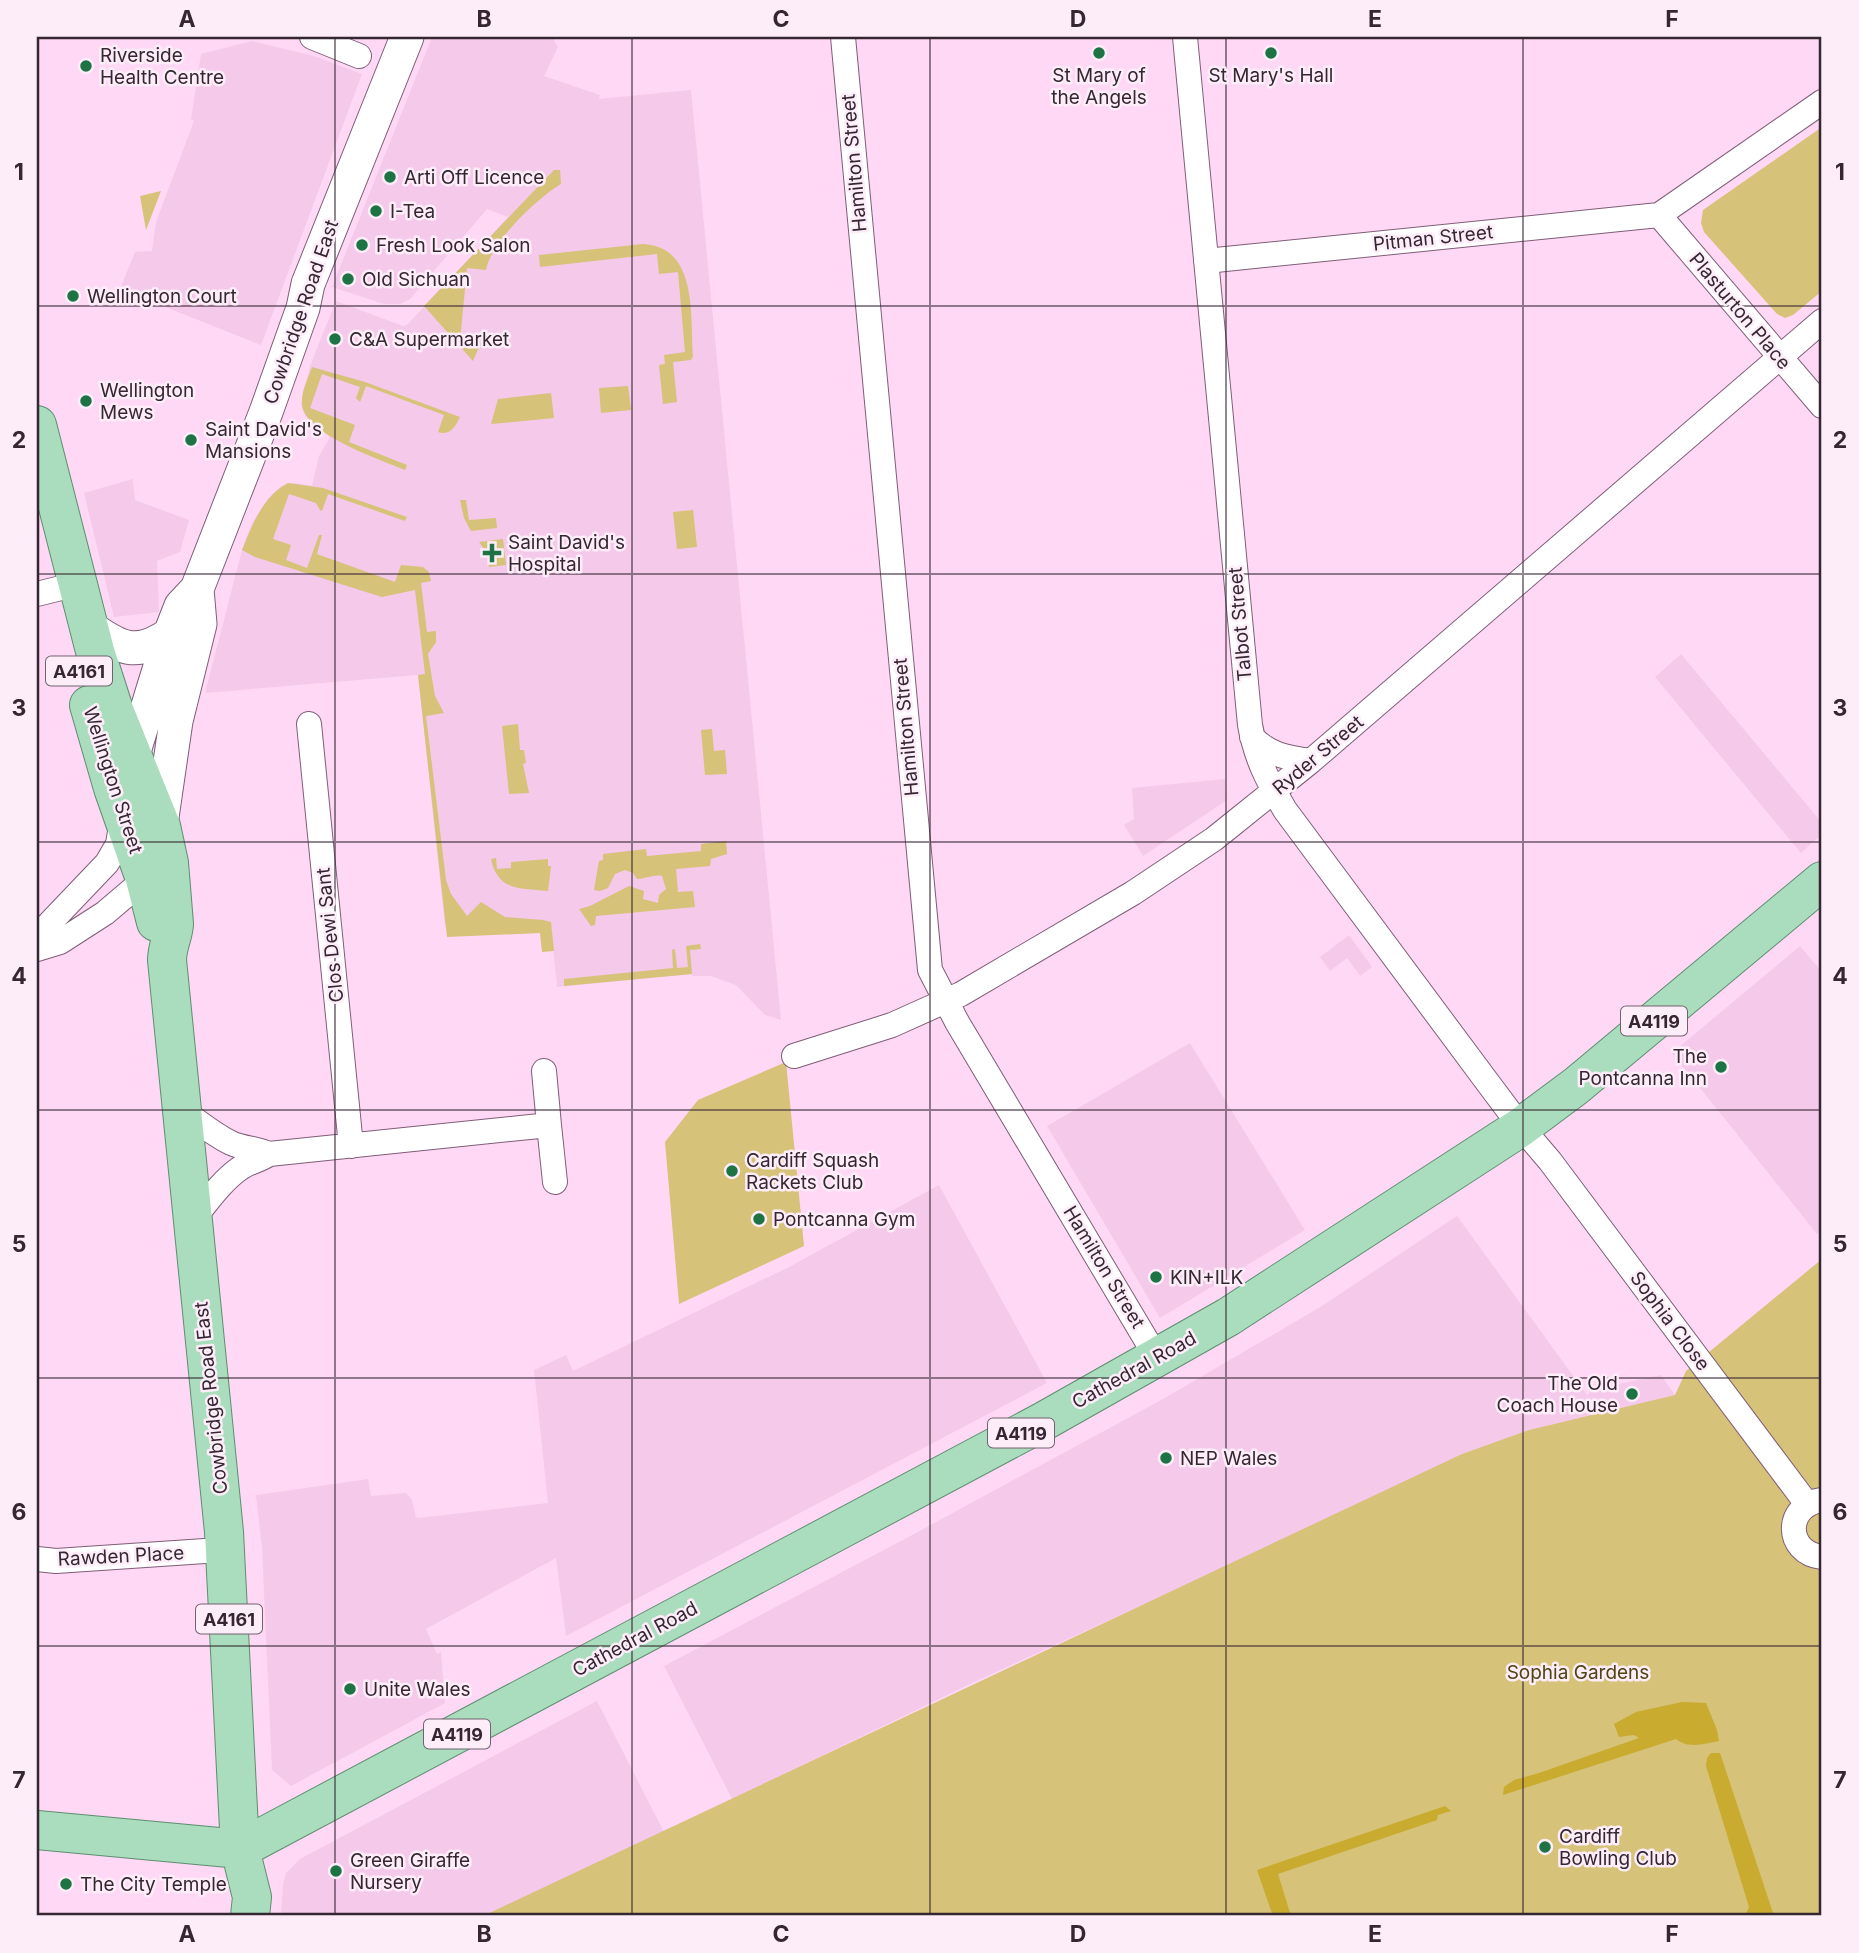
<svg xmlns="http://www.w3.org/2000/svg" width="1859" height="1953" viewBox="0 0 1859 1953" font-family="Inter,sans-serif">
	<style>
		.built { fill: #f5c9ea }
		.green { fill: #d6c278 }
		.forest { fill: #c8ab2f }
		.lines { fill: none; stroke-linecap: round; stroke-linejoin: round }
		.street-casing { stroke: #7f5d77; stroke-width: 26 }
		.secondary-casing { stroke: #7f5d77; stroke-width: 35 }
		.primary-casing { stroke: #5d8e70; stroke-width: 40 }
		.street { stroke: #fff; stroke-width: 24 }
		.secondary { stroke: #fff; stroke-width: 33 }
		.primary { stroke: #aaddbd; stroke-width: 38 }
		.grid { fill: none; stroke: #352732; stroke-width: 2; stroke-opacity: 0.55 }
		.poi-dot { fill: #1e7345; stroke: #fdedf9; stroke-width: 2.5 }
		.labels { text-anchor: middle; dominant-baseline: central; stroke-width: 5; stroke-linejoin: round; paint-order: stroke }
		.shield { fill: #fdedf9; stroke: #71626e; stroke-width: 2 }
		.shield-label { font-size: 18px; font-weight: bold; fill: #352732 }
		.poi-label { font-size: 19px; fill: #352732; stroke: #fdedf9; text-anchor: start }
		.street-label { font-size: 19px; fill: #352732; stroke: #fdedf9 }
		.park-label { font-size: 19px; fill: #4f4312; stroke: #fdedf9 }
		.neatline { fill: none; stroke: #352732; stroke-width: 2.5 }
		.grid-label { font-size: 23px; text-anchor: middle; font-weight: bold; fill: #352732 }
	</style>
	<rect width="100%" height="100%" fill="#ffd8f5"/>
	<!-- built -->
	<path class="built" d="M 432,37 L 552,37 L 558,47 L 544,76 L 600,95 L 599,99 L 691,90 L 781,1020 L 765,1015 L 736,985 L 711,976 L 692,976 L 692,974 L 557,987 L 551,924 L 445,926 L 418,675 L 205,693 L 242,550 L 252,523 L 268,499 L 282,486 L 295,483 L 312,486 L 319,456 L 330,437 L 305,415 L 301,405 L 310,366 L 336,301 L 403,326 L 407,325 L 508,217 L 487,209 L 410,299 L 400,304 L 384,304 L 332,287 Z
		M 252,41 L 314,56 L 362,74 L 261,345 L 120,289 L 135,252 L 152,251 L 156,222 L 194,121 L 191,119 L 201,54 Z
		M 133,479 L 135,500 L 189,520 L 180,552 L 157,561 L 159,612 L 114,617 L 84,493 Z
		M 1681,654 L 1822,823 L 1822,834 L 1801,853 L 1655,677 Z
		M 1225,779 L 1227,800 L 1143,856 L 1124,825 L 1134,819 L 1132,788 Z
		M 1349,935 L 1372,967 L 1360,976 L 1347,958 L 1330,971 L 1320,957 Z
		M 1800,946 L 1822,972 L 1822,1230 L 1817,1234 L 1672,1053 Z
		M 1190,1043 L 1305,1230 L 1160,1318 L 1047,1126 Z
		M 939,1185 L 1047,1383 L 566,1636 L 556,1558 L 426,1629 L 437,1654 L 441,1652 L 445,1703 L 291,1786 L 272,1770 L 262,1548 L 256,1495 L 368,1479 L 371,1496 L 406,1493 L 412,1500 L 416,1517 L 419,1518 L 548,1503 L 534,1370 L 566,1355 L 573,1371 L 789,1267 Z
		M 1457,1216 L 1587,1395 L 1608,1377 L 1614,1385 L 1661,1375 L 1675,1395 L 1529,1430 L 1462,1454 L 1251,1555 L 972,1683 L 732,1799 L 664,1666 L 901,1541 L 1163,1399 L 1322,1306 Z
		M 597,1701 L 664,1832 L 483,1916 L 281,1916 L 283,1885 L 286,1873 L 300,1859 Z"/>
	<!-- green -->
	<path class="green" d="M 1822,127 L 1822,284 L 1819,287 L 1822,291 L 1793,315 L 1785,318 L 1777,314 L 1704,232 L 1701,223 L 1703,210 Z
		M 554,170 L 560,170 L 561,184 C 536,199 491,242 486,270 L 467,268 L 460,341 L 480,345 L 473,361 L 424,306 Z
		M 161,191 L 146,230 L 140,196 Z
		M 643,244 C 698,247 690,315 693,356 L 691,360 L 673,362 L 677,402 L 663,404 L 659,365 L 665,364 L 664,355 L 685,352 L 678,272 L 659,274 L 657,254 L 540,267 L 539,255 Z
		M 312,367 L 365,382 L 460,417 C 455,427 450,436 438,432 L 444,415 L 366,386 L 360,402 L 356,398 L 360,387 L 322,374 L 310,408 L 355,425 L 349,442 L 407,465 L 405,470 C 382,460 303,434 302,404 C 301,392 308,378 312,367 Z
		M 628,386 L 631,410 L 601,413 L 599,388 Z
		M 551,393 L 554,418 L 491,424 L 498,399 Z
		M 288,483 L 323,488 L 407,517 L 405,521 L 328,494 L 322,511 L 320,510 L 316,503 L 289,494 L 273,539 L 291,545 L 286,560 L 307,568 L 319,535 L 322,535 L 317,554 L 395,582 L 401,565 L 423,567 L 429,572 L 431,581 L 421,583 L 427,632 L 436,631 L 436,642 L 428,654 L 435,696 L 444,713 L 426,716 L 446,880 L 451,894 L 467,916 L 481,902 L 505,917 L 543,920 L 551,922 L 554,951 L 542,952 L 540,933 L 447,937 L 418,675 L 425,674 L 415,590 L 382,597 L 255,557 L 242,550 C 252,525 263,496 288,483 Z
		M 460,500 L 466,500 L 469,520 L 496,518 L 497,528 L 471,531 L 464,518 Z
		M 693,510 L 697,547 L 677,549 L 673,512 Z
		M 503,539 L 506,565 L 489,567 L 487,553 L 479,542 Z
		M 518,724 L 520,750 L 524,750 L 526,763 L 523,764 L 529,793 L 509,794 L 502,726 Z
		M 712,729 L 714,751 L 725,750 L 727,774 L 705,775 L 701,730 Z
		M 726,841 L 727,854 L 711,859 L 710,866 L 676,869 L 678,892 L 693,891 L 695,907 L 596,916 L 595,925 L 591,926 L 579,909 L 590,906 L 629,886 L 644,891 L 643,899 L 658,903 L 659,895 L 666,889 L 662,876 C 655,874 645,879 637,879 L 633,873 L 625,870 L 615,874 L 608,888 L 600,891 L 594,890 L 599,861 L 603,860 L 603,854 L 646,849 L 647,856 L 701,851 L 701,844 Z
		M 496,858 L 497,869 L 511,868 L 511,862 L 548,859 L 548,866 L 551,866 L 548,891 C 521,888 498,892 491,859 Z
		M 700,944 L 701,949 L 690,950 L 692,974 L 564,986 L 564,979 L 673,968 L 672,950 L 675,949 L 677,968 L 688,967 L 686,946 Z
		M 786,1062 L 804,1246 L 679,1304 L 665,1142 L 698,1100 Z
		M 1822,1259 L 1822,1916 L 483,1916 L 1462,1454 L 1529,1430 L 1675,1395 L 1686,1371 Z"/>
	<!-- forest -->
	<path class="forest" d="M 1682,1702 L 1706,1703 L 1717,1730 L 1719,1741 C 1704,1744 1688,1749 1676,1739 L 1503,1795 L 1504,1787 L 1514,1780 L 1539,1773 L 1639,1738 L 1634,1735 L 1619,1737 L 1614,1724 L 1636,1712 Z
		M 1711,1753 L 1720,1753 L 1774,1916 L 1745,1916 L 1749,1907 L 1706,1766 L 1707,1758 Z
		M 1445,1806 L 1451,1811 L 1438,1815 L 1437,1820 L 1278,1874 L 1291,1916 L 1273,1916 L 1257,1870 Z"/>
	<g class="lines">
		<!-- street casing -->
		<g class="street-casing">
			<path id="street" d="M 312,37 L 359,56
				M 843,37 L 930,970 L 957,1022 L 1157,1358
				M 1185,37 L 1250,725 C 1256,759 1268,781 1285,810 L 1488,1083 L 1521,1127 L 1550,1161 L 1807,1504
				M 1659,215 L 1822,406
				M 1206,261 L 1659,215 L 1822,102
				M 37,594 L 77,584
				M 309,724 L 351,1146
				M 1252,737 C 1269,755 1287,758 1311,761
				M 38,948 L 45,928 L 107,863 L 118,844 L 122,820
				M 37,949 L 60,942 L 105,913 L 145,879
				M 794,1056 L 892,1025 L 961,994 L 1133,893 L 1214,839 L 1311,761 L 1822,321
				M 183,1111 C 199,1122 214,1135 231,1143 C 244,1149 257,1148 269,1154
				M 549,1125 L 555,1182
				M 194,1218 C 208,1201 221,1182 239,1169 C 248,1162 259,1161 269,1154 L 549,1125 L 544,1071
				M 1822,1500 C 1784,1505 1785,1553 1822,1557
				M 37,1559 L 56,1561 L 205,1551"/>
		</g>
		<!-- secondary casing -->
		<g class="secondary-casing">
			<path id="secondary" d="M 88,626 C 119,648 136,658 170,634
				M 128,771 L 170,634 L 181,606 L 197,589
				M 160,831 L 176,721 L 200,624 L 197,589 L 266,412 L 303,308 L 308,284 L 407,37"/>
		</g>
		<!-- primary casing -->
		<g class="primary-casing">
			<path id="primary" d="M 37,425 L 95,651 L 114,710 L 161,826 L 169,863 L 174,924 C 173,937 167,947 167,960 L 224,1532 L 240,1849 L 252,1897 L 250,1916
				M 89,705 L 113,788 L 145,879 L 156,922
				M 37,1830 L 240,1849
				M 240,1849 L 1044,1421 L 1228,1317 L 1521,1127 L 1576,1086 L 1822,881"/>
		</g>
		<!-- street -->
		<use href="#street" class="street"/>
		<!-- secondary -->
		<use href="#secondary" class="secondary"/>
		<!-- primary -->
		<use href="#primary" class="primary"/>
	</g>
	<!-- grid -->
	<path class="grid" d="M 335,37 L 335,1916M 632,37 L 632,1916M 930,37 L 930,1916M 1226,37 L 1226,1916M 1523,37 L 1523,1916M 37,306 L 1822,306M 37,574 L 1822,574M 37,842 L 1822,842M 37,1110 L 1822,1110M 37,1378 L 1822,1378M 37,1646 L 1822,1646"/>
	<!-- markers -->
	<g class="poi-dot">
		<circle cx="1099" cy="53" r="7"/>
		<circle cx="1271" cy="53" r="7"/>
		<circle cx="86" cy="66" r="7"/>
		<circle cx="390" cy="177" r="7"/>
		<circle cx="376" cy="211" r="7"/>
		<circle cx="362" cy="245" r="7"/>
		<circle cx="348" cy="279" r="7"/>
		<circle cx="73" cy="296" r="7"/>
		<circle cx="335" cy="339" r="7"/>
		<circle cx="86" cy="401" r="7"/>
		<circle cx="191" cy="440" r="7"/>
		<path d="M488.5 542.5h7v7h7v7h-7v7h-7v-7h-7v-7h7z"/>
		<circle cx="1721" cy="1067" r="7"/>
		<circle cx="732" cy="1171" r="7"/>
		<circle cx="759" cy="1219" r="7"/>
		<circle cx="1156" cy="1277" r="7"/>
		<circle cx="1632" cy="1394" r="7"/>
		<circle cx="1166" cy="1458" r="7"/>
		<circle cx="350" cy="1689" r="7"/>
		<circle cx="1545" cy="1847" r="7"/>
		<circle cx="336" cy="1871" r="7"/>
		<circle cx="66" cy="1884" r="7"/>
	</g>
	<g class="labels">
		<!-- shield labels -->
		<g class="shield">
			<rect x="46" y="656.5" width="66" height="29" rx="5"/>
			<rect x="1621" y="1006.5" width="66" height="29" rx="5"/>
			<rect x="988" y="1418.5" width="66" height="29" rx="5"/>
			<rect x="196" y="1604.5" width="66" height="29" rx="5"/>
			<rect x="424" y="1719.5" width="66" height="29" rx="5"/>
		</g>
		<g class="shield-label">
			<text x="79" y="671">A4161</text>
			<text x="1654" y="1021">A4119</text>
			<text x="1021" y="1433">A4119</text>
			<text x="229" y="1619">A4161</text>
			<text x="457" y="1734">A4119</text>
		</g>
		<!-- poi labels -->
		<g class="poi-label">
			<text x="100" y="55">Riverside<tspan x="100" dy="22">Health Centre</tspan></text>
			<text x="1099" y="75" text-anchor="middle">St Mary of<tspan x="1099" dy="22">the Angels</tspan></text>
			<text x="1271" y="75" text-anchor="middle">St Mary's Hall</text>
			<text x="404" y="177">Arti Off Licence</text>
			<text x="390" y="211">I-Tea</text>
			<text x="376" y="245">Fresh Look Salon</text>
			<text x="362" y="279">Old Sichuan</text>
			<text x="87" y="296">Wellington Court</text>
			<text x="349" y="339">C&amp;A Supermarket</text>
			<text x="100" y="390">Wellington<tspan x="100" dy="22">Mews</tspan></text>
			<text x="205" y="429">Saint David's<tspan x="205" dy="22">Mansions</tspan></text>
			<text x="508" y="542">Saint David's<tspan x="508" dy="22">Hospital</tspan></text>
			<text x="1707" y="1056" text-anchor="end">The<tspan x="1707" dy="22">Pontcanna Inn</tspan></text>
			<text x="746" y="1160">Cardiff Squash<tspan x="746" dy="22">Rackets Club</tspan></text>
			<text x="773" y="1219">Pontcanna Gym</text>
			<text x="1170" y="1277">KIN+ILK</text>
			<text x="1618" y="1383" text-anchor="end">The Old<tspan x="1618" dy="22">Coach House</tspan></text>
			<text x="1180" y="1458">NEP Wales</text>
			<text x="364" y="1689">Unite Wales</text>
			<text x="1559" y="1836">Cardiff<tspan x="1559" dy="22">Bowling Club</tspan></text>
			<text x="350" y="1860">Green Giraffe<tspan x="350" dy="22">Nursery</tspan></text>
			<text x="80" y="1884">The City Temple</text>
		</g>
		<!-- street labels -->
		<g class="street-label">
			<text transform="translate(854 163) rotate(-95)">Hamilton Street</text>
			<text transform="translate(1433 238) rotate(-6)">Pitman Street</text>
			<text transform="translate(1740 311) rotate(50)">Plasturton Place</text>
			<text transform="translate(301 312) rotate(-71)">Cowbridge Road East</text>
			<text transform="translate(1240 624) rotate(-95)">Talbot Street</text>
			<text transform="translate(906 727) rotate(-95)">Hamilton Street</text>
			<text transform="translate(1318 755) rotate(-40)">Ryder Street</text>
			<text transform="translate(113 780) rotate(72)">Wellington Street</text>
			<text transform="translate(330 935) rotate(-96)">Clos Dewi Sant</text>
			<text transform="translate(1104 1267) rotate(59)">Hamilton Street</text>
			<text transform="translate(1670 1321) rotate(53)">Sophia Close</text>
			<text transform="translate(1134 1370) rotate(-29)">Cathedral Road</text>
			<text transform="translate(211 1398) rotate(-96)">Cowbridge Road East</text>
			<text transform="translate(121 1556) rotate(-3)">Rawden Place</text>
			<text transform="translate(635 1639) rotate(-28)">Cathedral Road</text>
		</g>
		<!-- park labels -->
		<g class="park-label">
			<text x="1578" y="1672">Sophia Gardens</text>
		</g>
	</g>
	<!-- border -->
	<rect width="1859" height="1953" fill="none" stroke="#fdedf9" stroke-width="77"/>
	<rect x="38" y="38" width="1782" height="1876" class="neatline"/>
	<g class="grid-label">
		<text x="187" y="27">A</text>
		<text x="484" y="27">B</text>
		<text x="781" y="27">C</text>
		<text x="1078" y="27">D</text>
		<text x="1375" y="27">E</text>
		<text x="1672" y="27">F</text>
		<text x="19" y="180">1</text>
		<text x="1840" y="180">1</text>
		<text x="19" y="448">2</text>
		<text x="1840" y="448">2</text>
		<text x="19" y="716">3</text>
		<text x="1840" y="716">3</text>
		<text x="19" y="984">4</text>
		<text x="1840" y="984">4</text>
		<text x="19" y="1252">5</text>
		<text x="1840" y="1252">5</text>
		<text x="19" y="1520">6</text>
		<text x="1840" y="1520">6</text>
		<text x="19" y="1788">7</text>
		<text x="1840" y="1788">7</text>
		<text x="187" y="1942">A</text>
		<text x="484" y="1942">B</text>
		<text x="781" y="1942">C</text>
		<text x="1078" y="1942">D</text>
		<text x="1375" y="1942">E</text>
		<text x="1672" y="1942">F</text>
	</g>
</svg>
